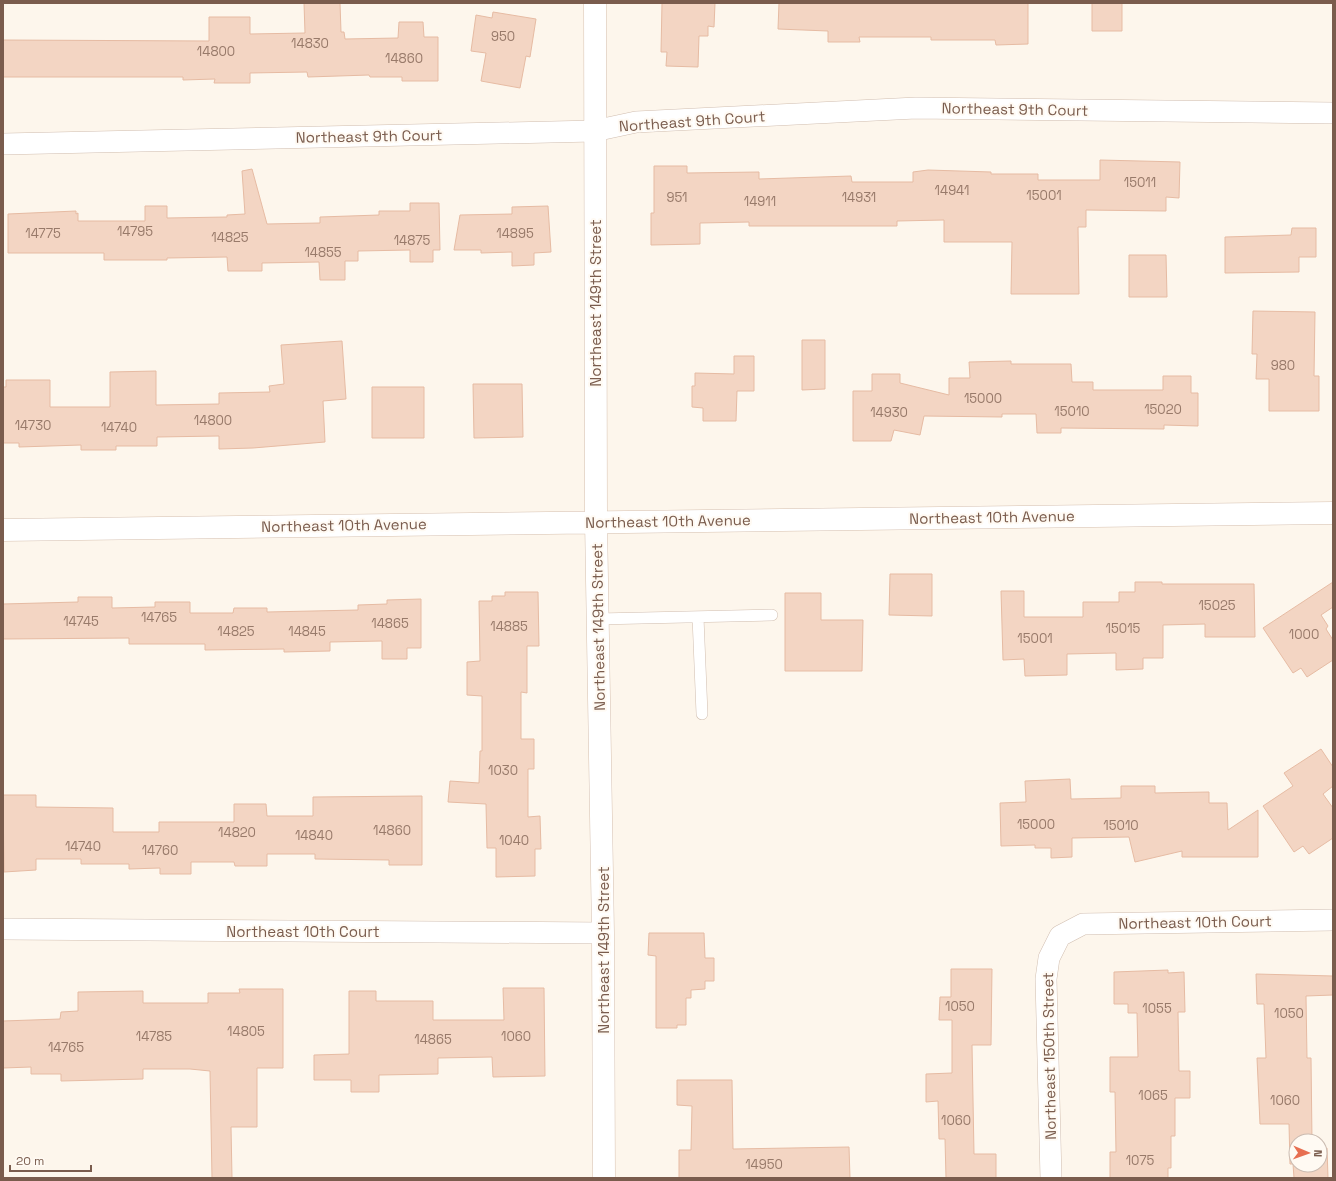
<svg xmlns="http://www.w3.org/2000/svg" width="1336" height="1181" viewBox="0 0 1336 1181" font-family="'Space Grotesk',sans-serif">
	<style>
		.building { fill: #f3d5c3; stroke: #e6bba3 }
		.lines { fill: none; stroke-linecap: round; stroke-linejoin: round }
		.lane-casing { stroke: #d1beb0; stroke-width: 12 }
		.street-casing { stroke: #d1beb0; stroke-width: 22 }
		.secondary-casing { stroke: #d6c0b0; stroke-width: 23 }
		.lane { stroke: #fff; stroke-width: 11 }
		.street { stroke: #fff; stroke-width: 21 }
		.secondary { stroke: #fff; stroke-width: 22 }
		.labels { text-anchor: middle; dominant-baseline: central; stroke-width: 4; stroke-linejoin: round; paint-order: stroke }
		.number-label { font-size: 13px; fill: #987a6a }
		.street-label { font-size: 15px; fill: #7a5c4d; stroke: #fffaf3 }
	</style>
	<rect width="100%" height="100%" fill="#fdf6ec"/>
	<!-- building -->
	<path class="building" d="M 304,3 L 340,3 L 341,32 L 344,32 L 345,39 L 398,38 L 399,22 L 423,22 L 424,37 L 438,37 L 438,81 L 402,81 L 402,77 L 370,77 L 369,75 L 308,77 L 307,72 L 250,73 L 250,83 L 214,83 L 215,79 L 183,80 L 183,77 L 3,77 L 3,40 L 209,41 L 209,17 L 250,17 L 250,34 L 305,33 Z
		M 662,3 L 715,3 L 714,27 L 708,26 L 708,36 L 699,36 L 698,67 L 666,66 L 667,52 L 661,52 Z
		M 779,3 L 1028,3 L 1028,44 L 996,45 L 995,40 L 931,40 L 931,37 L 859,37 L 860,42 L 828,42 L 828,31 L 778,29 Z
		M 1092,3 L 1122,3 L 1122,31 L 1092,31 Z
		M 493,12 L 536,19 L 530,57 L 526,56 L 520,88 L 481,81 L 486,53 L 471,51 L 476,15 L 492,18 Z
		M 1100,160 L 1180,162 L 1179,198 L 1166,197 L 1166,211 L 1086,210 L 1086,227 L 1078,227 L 1079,294 L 1011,294 L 1012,242 L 944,242 L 944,220 L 897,221 L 897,226 L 749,226 L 749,222 L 700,223 L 700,244 L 651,245 L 651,213 L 654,213 L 654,166 L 687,166 L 687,173 L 759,172 L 759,179 L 851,176 L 852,182 L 913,182 L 913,172 L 928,170 L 991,172 L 991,174 L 1038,174 L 1038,180 L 1100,180 Z
		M 252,169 L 267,224 L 320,223 L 320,217 L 379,215 L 379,211 L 410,211 L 410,203 L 439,203 L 440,250 L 433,250 L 433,262 L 410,262 L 410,250 L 358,251 L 358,261 L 345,261 L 345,280 L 320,280 L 319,262 L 262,263 L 262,271 L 228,271 L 227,257 L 167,258 L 167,260 L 104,260 L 104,253 L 8,253 L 8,214 L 76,211 L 76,214 L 78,213 L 78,221 L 145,221 L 145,206 L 167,206 L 167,218 L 227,217 L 227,215 L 245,214 L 242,171 Z
		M 548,206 L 551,252 L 534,253 L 534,265 L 512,266 L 512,252 L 481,253 L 481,250 L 454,250 L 460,215 L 512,214 L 512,207 Z
		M 1292,228 L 1316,228 L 1316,257 L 1299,257 L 1299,272 L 1225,273 L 1225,237 L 1291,235 Z
		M 1129,255 L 1166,255 L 1167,297 L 1129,297 Z
		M 1253,311 L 1315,312 L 1314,376 L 1319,376 L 1319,411 L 1269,411 L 1269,379 L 1256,379 L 1257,354 L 1252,354 Z
		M 802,340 L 825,340 L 825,389 L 802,390 Z
		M 342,341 L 346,399 L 323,401 L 325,442 L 253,448 L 219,449 L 219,436 L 157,437 L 157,446 L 116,446 L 116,450 L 81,450 L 81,445 L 19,447 L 19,443 L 3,443 L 3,387 L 6,387 L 6,380 L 50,380 L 50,407 L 110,407 L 110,372 L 156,371 L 156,405 L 219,404 L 219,393 L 270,392 L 269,386 L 284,384 L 281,345 Z
		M 734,356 L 754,356 L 754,391 L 737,391 L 736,421 L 703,421 L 703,408 L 692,407 L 692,386 L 695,386 L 695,373 L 734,374 Z
		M 1011,361 L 1011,364 L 1071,364 L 1072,382 L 1093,382 L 1093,390 L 1163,390 L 1163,376 L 1191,376 L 1191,393 L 1198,393 L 1198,426 L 1164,425 L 1164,429 L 1061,428 L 1061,433 L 1037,433 L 1036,414 L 1002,414 L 1002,417 L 924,416 L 920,435 L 894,430 L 891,441 L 853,441 L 853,391 L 872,391 L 872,374 L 900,374 L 900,383 L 949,395 L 949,378 L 970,378 L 969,362 Z
		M 473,384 L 522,384 L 523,437 L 474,438 Z
		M 372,387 L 424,387 L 424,438 L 372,438 Z
		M 890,574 L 932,574 L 932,616 L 889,615 Z
		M 1135,582 L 1162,582 L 1162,584 L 1254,584 L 1255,637 L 1205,637 L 1205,624 L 1163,625 L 1163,658 L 1143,658 L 1143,669 L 1116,670 L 1116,653 L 1067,654 L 1067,675 L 1025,676 L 1024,659 L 1003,660 L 1001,591 L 1024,591 L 1024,617 L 1083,617 L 1083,602 L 1119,602 L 1119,592 L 1135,592 Z
		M 1333,582 L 1333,607 L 1321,615 L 1328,626 L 1326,629 L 1333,640 L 1333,660 L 1307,677 L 1301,668 L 1293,673 L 1263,628 Z
		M 505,592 L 538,592 L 539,646 L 527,646 L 527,693 L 521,692 L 521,739 L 534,739 L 534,769 L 528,769 L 528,817 L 540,816 L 541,849 L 535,849 L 535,876 L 496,877 L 496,848 L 487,848 L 486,804 L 448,802 L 450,781 L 479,783 L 480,751 L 482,751 L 482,696 L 467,695 L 467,662 L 480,661 L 479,601 L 492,601 L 492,596 L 505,596 Z
		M 785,593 L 821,593 L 821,620 L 863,620 L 862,671 L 785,671 Z
		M 78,597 L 112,597 L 112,608 L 155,607 L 155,602 L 190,602 L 190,613 L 233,613 L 234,608 L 267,608 L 267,612 L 358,610 L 358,605 L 387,604 L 387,600 L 421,599 L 421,648 L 407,648 L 407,659 L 382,659 L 382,641 L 330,642 L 330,651 L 284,652 L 284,649 L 205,650 L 205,644 L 129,644 L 129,638 L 3,639 L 3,604 L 78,602 Z
		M 1321,749 L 1333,767 L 1333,786 L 1323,794 L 1333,808 L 1333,838 L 1309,854 L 1303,846 L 1294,852 L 1263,806 L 1293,786 L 1284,773 Z
		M 1070,779 L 1071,799 L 1121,798 L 1121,786 L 1155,786 L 1155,793 L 1209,792 L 1209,803 L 1227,803 L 1228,830 L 1258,810 L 1258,857 L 1182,857 L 1182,851 L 1135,862 L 1129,837 L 1072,838 L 1072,857 L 1051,858 L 1051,848 L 1035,848 L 1035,845 L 1001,846 L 1000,803 L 1026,802 L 1025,781 Z
		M 3,795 L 36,795 L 36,807 L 113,808 L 113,832 L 159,832 L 159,822 L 234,822 L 234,804 L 266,804 L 267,816 L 313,816 L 313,797 L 422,796 L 422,865 L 389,865 L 389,860 L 315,859 L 315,854 L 267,854 L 267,866 L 235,866 L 234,862 L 191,862 L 191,874 L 160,874 L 160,868 L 129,869 L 129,864 L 81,864 L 81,859 L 36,859 L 36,870 L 4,872 Z
		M 649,933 L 704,933 L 705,958 L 714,958 L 714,981 L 705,981 L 705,989 L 691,990 L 691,998 L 686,998 L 686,1025 L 677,1025 L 677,1028 L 656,1028 L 656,956 L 648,955 Z
		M 951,969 L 992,969 L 991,1045 L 972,1045 L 974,1154 L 996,1154 L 996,1178 L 946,1178 L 945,1139 L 939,1139 L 938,1101 L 926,1102 L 926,1074 L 952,1073 L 952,1020 L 939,1020 L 940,997 L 951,997 Z
		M 1168,970 L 1168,973 L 1184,972 L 1185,1012 L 1178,1012 L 1179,1071 L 1190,1071 L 1190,1098 L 1175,1098 L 1175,1136 L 1171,1136 L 1171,1168 L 1168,1168 L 1168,1178 L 1110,1178 L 1110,1152 L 1116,1152 L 1115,1092 L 1110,1092 L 1110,1057 L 1138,1057 L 1137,1013 L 1128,1013 L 1128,1004 L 1114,1004 L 1114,972 Z
		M 1256,974 L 1333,976 L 1333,995 L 1306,996 L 1307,1058 L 1311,1058 L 1312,1141 L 1296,1141 L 1296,1165 L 1320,1165 L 1320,1148 L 1327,1148 L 1328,1178 L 1294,1178 L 1293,1164 L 1290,1164 L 1289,1124 L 1260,1124 L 1257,1058 L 1266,1058 L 1264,1004 L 1257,1004 Z
		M 503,988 L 544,988 L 545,1076 L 493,1077 L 492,1057 L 438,1058 L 438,1074 L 379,1075 L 379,1092 L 351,1092 L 351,1080 L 314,1080 L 314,1055 L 349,1054 L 349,991 L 376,991 L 376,1001 L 433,1001 L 433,1020 L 504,1020 Z
		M 239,989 L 283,989 L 283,1068 L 257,1068 L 257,1127 L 231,1127 L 232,1178 L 212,1178 L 210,1071 L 190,1069 L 143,1069 L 143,1079 L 61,1081 L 61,1074 L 31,1074 L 31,1067 L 3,1068 L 3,1021 L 60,1019 L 61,1012 L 78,1011 L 78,992 L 143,991 L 143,1003 L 208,1003 L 208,993 L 240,993 Z
		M 677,1080 L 732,1080 L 733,1149 L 849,1147 L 850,1178 L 679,1178 L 679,1150 L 691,1150 L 692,1106 L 677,1105 Z"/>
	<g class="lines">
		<!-- lane casing -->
		<g class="lane-casing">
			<path id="lane" d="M 698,617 L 702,714
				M 598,619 L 772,615"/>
		</g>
		<!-- street casing -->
		<g class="street-casing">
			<path id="street" d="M 3,144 L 594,131 L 636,122 L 916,108 L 1333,113
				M 3,929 L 603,933
				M 1051,1178 L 1046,979 L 1049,958 L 1060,936 L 1083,924 L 1333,920"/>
		</g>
		<!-- secondary casing -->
		<g class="secondary-casing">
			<path id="secondary" d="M 595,3 L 596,521 L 603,933 L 604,1178
				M 3,530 L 1333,513"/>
		</g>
		<!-- lane -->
		<use href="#lane" class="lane"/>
		<!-- street -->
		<use href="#street" class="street"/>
		<!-- secondary -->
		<use href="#secondary" class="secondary"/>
	</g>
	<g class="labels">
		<!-- number labels -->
		<g class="number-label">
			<text x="503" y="36">950</text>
			<text x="310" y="43">14830</text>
			<text x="216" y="51">14800</text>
			<text x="404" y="58">14860</text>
			<text x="1140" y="182">15011</text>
			<text x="952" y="190">14941</text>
			<text x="1044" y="195">15001</text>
			<text x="677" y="197">951</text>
			<text x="859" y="197">14931</text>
			<text x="760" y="201">14911</text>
			<text x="135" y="231">14795</text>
			<text x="43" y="233">14775</text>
			<text x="515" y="233">14895</text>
			<text x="230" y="237">14825</text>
			<text x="412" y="240">14875</text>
			<text x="323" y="252">14855</text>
			<text x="1283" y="365">980</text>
			<text x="983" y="398">15000</text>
			<text x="1163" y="409">15020</text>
			<text x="1072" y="411">15010</text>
			<text x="889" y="412">14930</text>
			<text x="213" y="420">14800</text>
			<text x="33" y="425">14730</text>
			<text x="119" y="427">14740</text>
			<text x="1217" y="605">15025</text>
			<text x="159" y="617">14765</text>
			<text x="81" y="621">14745</text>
			<text x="390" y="623">14865</text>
			<text x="509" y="626">14885</text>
			<text x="1123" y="628">15015</text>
			<text x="236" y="631">14825</text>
			<text x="307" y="631">14845</text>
			<text x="1304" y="634">1000</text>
			<text x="1035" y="638">15001</text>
			<text x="503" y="770">1030</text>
			<text x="1036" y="824">15000</text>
			<text x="1121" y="825">15010</text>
			<text x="392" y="830">14860</text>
			<text x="237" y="832">14820</text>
			<text x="314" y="835">14840</text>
			<text x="514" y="840">1040</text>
			<text x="83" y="846">14740</text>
			<text x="160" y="850">14760</text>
			<text x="960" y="1006">1050</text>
			<text x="1157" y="1008">1055</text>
			<text x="1289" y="1013">1050</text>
			<text x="246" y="1031">14805</text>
			<text x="154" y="1036">14785</text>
			<text x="516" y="1036">1060</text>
			<text x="433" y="1039">14865</text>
			<text x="66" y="1047">14765</text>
			<text x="1153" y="1095">1065</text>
			<text x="1285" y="1100">1060</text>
			<text x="956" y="1120">1060</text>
			<text x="1140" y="1160">1075</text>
			<text x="764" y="1164">14950</text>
		</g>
		<!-- street labels -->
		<g class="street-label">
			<text transform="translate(1015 109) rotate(1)">Northeast 9th Court</text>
			<text transform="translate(692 121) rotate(-4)">Northeast 9th Court</text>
			<text transform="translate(369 136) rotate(-1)">Northeast 9th Court</text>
			<text transform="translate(595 303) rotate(-90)">Northeast 149th Street</text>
			<text transform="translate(992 517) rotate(-1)">Northeast 10th Avenue</text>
			<text transform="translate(668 521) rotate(-1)">Northeast 10th Avenue</text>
			<text transform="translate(344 525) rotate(-1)">Northeast 10th Avenue</text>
			<text transform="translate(598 627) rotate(-91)">Northeast 149th Street</text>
			<text transform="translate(1195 922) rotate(-1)">Northeast 10th Court</text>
			<text x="303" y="931">Northeast 10th Court</text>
			<text transform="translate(603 950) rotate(-90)">Northeast 149th Street</text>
			<text transform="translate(1049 1056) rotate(-91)">Northeast 150th Street</text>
		</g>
	</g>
	<!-- border -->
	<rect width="1336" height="1181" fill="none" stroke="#7a5c4d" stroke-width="8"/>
	<!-- north arrow -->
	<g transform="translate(1308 1153) rotate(92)"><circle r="19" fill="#fffaf3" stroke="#cabbb1"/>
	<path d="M0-3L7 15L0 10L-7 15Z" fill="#e76f51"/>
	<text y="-6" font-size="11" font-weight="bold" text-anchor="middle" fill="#7a5c4d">N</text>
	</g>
	<!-- scale -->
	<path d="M10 1165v6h81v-6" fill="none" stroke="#7a5c4d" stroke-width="2"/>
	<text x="16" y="1165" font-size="12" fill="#7a5c4d" stroke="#fffaf3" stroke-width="3" paint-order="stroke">20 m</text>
</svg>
